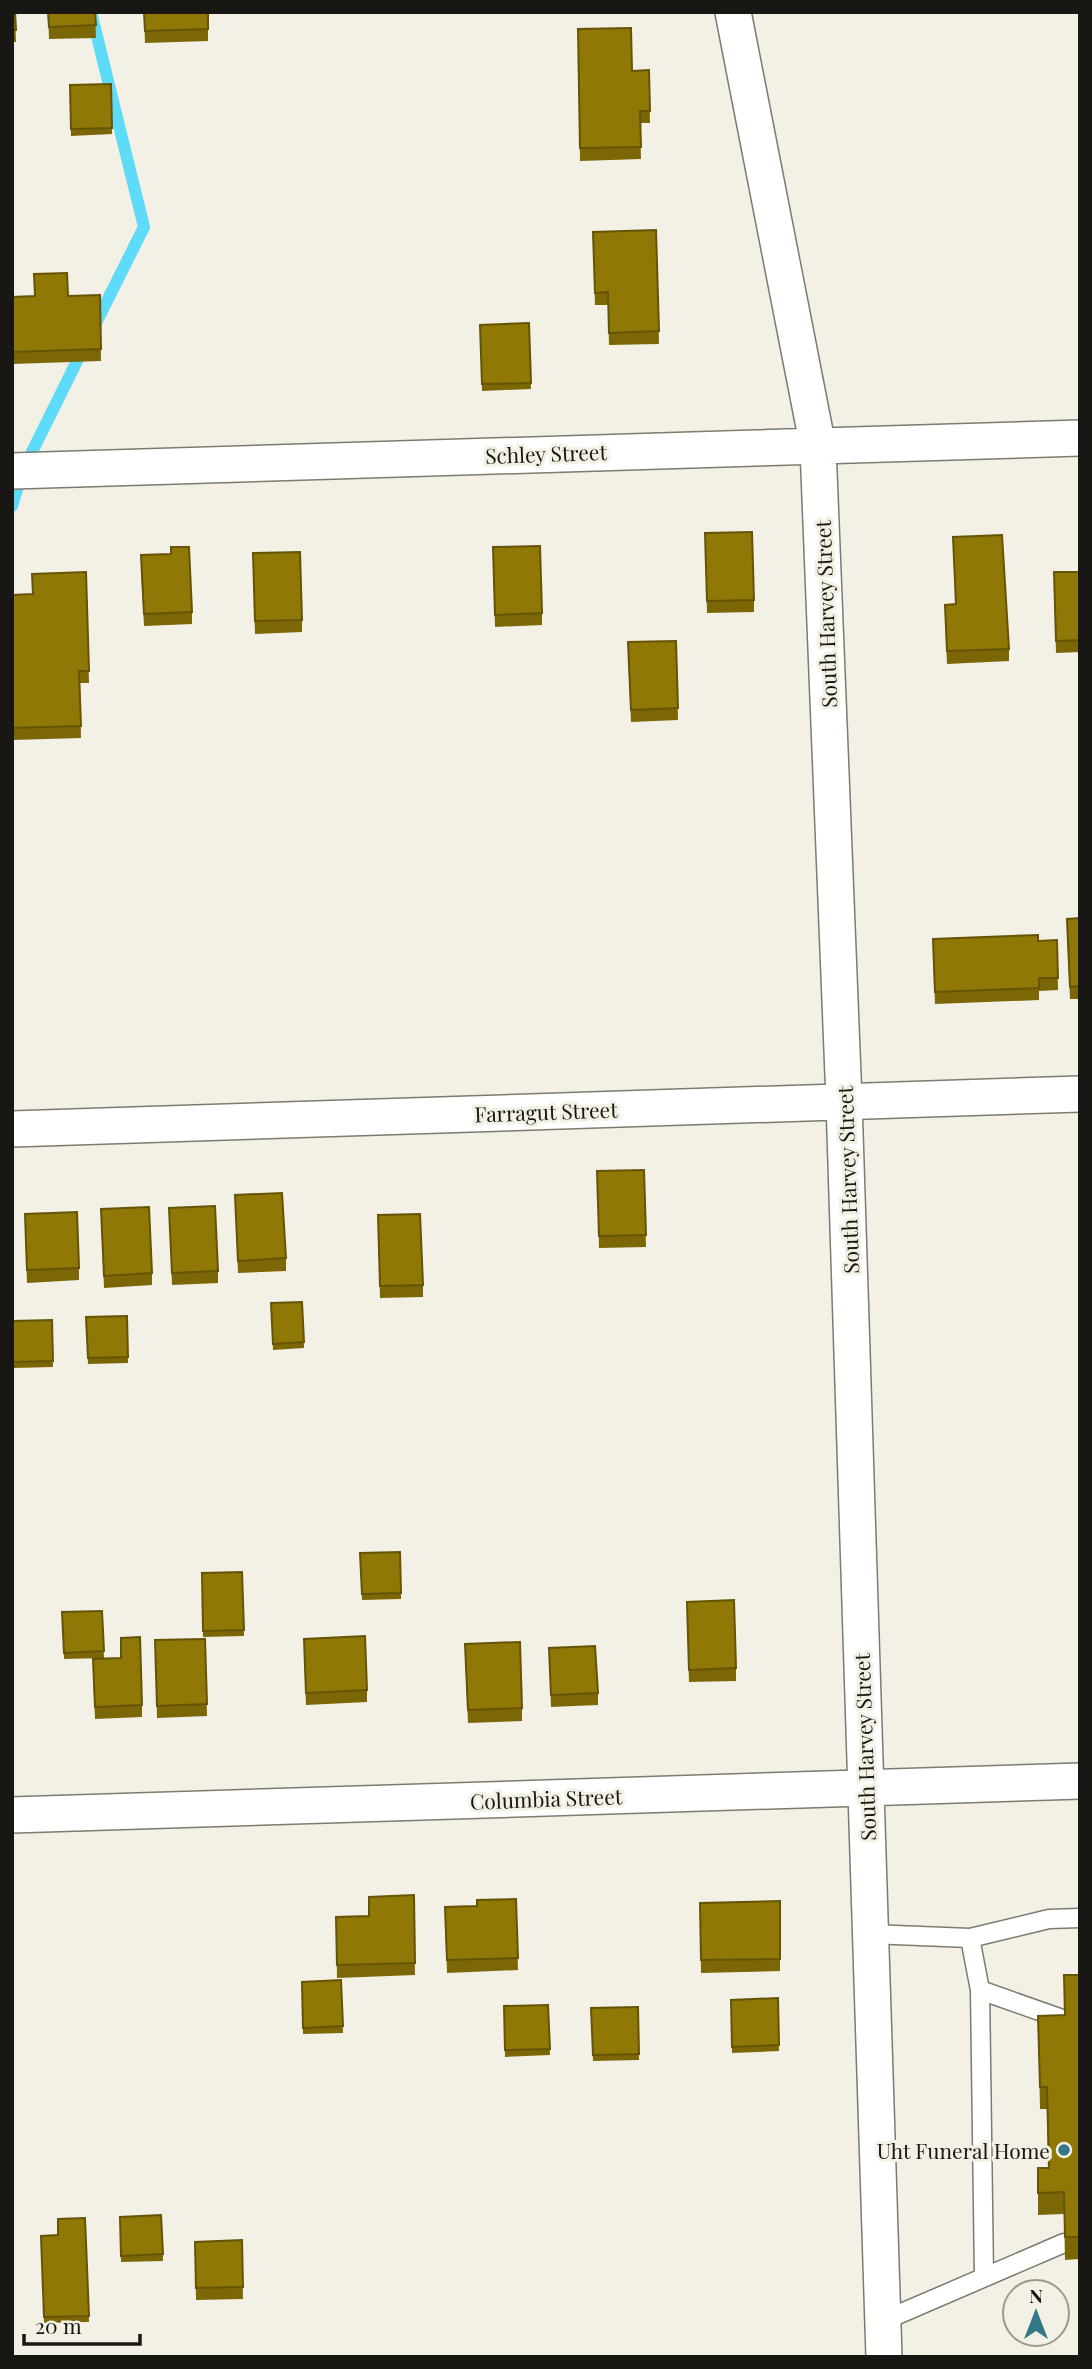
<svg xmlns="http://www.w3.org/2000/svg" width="1092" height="2369" viewBox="0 0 1092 2369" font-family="'Playfair Display',serif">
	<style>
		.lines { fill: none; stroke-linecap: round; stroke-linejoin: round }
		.stream { stroke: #5edbf8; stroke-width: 12 }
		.service-casing { stroke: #7d7a6f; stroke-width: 21 }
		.minor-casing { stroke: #7d7a6f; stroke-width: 38 }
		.service { stroke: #fff; stroke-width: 18 }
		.minor { stroke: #fff; stroke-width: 35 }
		.wall { fill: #7c6706 }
		.building { fill: #907807; stroke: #655405; stroke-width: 2 }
		.poi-dot { fill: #357888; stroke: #f3f0e5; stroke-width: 2.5 }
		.labels { text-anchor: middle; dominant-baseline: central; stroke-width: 6; stroke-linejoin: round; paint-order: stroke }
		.street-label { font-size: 21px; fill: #181713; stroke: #f3f0e5 }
		.poi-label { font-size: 21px; fill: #181713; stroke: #f3f0e5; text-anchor: end }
	</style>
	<rect width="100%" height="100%" fill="#f3f0e5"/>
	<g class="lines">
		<!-- stream -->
		<path class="stream" d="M 91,12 L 144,227 L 93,329
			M 12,506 L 23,470 L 83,349"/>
		<!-- service casing -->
		<g class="service-casing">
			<path id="service" d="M 870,1934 L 970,1938 L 1049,1919 L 1080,1918
				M 970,1938 L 980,1990 L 1065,2020
				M 980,1990 L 984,2277
				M 883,2321 L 1064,2243"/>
		</g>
		<!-- minor casing -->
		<g class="minor-casing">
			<path id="minor" d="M 733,12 L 818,447 L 844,1101 L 884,2357
				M 12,471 L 1080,438
				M 12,1129 L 1080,1094
				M 12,1815 L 1080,1781"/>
		</g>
		<!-- service -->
		<use href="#service" class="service"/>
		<!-- minor -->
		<use href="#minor" class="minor"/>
	</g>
	<!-- wall -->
	<path class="wall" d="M 12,12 L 15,12 L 16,42 L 12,42 Z
		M 48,12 L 95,12 L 96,38 L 49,39 Z
		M 144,12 L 208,12 L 208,41 L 145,43 Z
		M 578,29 L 632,71 L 649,70 L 650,123 L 640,123 L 641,159 L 580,161 Z
		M 111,84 L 112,134 L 71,136 L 70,85 Z
		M 656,230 L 659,344 L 609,345 L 608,305 L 595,305 L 593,232 Z
		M 100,295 L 101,361 L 12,364 L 12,297 Z
		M 529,323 L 531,389 L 482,391 L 480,325 Z
		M 705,546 L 754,600 L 754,612 L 707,613 Z
		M 953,550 L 1009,649 L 1009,661 L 947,664 L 945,617 L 956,604 Z
		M 493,560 L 542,613 L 542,625 L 495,627 Z
		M 253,565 L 302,620 L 302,632 L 255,634 Z
		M 141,567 L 192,612 L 192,624 L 144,626 Z
		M 86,572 L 89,683 L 80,683 L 81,738 L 12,740 L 12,595 L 32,594 Z
		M 1080,572 L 1080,652 L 1056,653 L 1054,585 Z
		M 676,641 L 678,720 L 631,722 L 628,654 Z
		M 1080,918 L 1080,999 L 1070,999 L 1067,931 Z
		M 1057,940 L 1058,990 L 1039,991 L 1039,1000 L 935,1004 L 933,951 L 1038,941 Z
		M 644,1170 L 646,1247 L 599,1248 L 597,1171 Z
		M 235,1195 L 286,1258 L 286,1271 L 238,1273 Z
		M 169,1208 L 218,1271 L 218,1283 L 172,1285 Z
		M 101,1209 L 152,1273 L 152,1285 L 104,1288 Z
		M 25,1226 L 79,1268 L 79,1280 L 27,1283 Z
		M 378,1227 L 423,1285 L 423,1297 L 380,1298 Z
		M 302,1302 L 304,1348 L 273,1350 L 271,1303 Z
		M 127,1316 L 128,1363 L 88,1364 L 86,1317 Z
		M 52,1320 L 53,1367 L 13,1368 L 12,1344 Z
		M 360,1553 L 401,1593 L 401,1599 L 362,1600 Z
		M 242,1572 L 244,1636 L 203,1637 L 202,1573 Z
		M 102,1611 L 104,1658 L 64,1659 L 62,1612 Z
		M 687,1614 L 736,1668 L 736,1681 L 689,1682 Z
		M 205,1639 L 207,1716 L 157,1718 L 155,1640 Z
		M 549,1648 L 598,1693 L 598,1705 L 551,1707 Z
		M 304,1651 L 367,1690 L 367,1702 L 306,1705 Z
		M 465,1656 L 522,1708 L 522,1721 L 468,1723 Z
		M 93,1672 L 142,1705 L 142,1717 L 95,1719 Z
		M 414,1895 L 415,1975 L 337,1978 L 336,1917 L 369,1916 Z
		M 516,1899 L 518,1970 L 447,1973 L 445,1919 L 477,1906 Z
		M 700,1903 L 780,1959 L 780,1971 L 701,1973 Z
		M 1080,1975 L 1080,2259 L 1065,2260 L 1064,2214 L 1038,2215 L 1038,2168 L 1048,2168 L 1047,2109 L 1040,2109 L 1038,2016 L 1065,2015 Z
		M 341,1980 L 343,2033 L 303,2034 L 302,1982 Z
		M 778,1998 L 779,2051 L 732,2053 L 731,2000 Z
		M 548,2005 L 550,2055 L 505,2057 L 504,2006 Z
		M 638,2007 L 639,2060 L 593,2061 L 591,2008 Z
		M 120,2217 L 163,2254 L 163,2261 L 121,2262 Z
		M 85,2218 L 89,2322 L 44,2323 L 41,2236 L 58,2235 Z
		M 242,2240 L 243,2299 L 196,2300 L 195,2242 Z"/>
	<!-- building -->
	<path class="building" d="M 12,12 L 15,12 L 16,30 L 12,30 Z
		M 48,12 L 95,12 L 96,25 L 49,27 Z
		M 144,12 L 208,12 L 208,29 L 145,31 Z
		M 631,28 L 632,71 L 649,70 L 650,111 L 640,111 L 641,147 L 580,148 L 578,29 Z
		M 111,84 L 112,128 L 71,129 L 70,85 Z
		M 656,230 L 659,331 L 609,333 L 608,292 L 595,293 L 593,232 Z
		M 67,273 L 68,296 L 100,295 L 101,349 L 12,352 L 12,297 L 35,296 L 34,274 Z
		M 529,323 L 531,383 L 482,384 L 480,325 Z
		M 752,532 L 754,600 L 707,601 L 705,533 Z
		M 1002,535 L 1009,649 L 947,651 L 945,605 L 956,604 L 953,537 Z
		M 540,546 L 542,613 L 495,615 L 493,547 Z
		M 171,547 L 189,547 L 192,612 L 144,614 L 141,555 L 171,554 Z
		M 300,552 L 302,620 L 255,621 L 253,553 Z
		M 86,572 L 89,671 L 79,671 L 81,726 L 12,728 L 12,595 L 33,594 L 32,574 Z
		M 1054,572 L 1080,572 L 1080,640 L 1056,641 Z
		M 676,641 L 678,708 L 631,710 L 628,642 Z
		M 1080,918 L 1080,986 L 1070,987 L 1067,919 Z
		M 1038,935 L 1038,941 L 1057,940 L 1058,978 L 1039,978 L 1039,988 L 935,992 L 933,939 Z
		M 644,1170 L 646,1235 L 599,1236 L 597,1171 Z
		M 282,1193 L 286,1258 L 238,1261 L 235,1195 Z
		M 215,1206 L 218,1271 L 172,1273 L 169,1208 Z
		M 149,1207 L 152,1273 L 104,1276 L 101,1209 Z
		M 77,1212 L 79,1268 L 27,1270 L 25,1214 Z
		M 420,1214 L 423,1285 L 380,1286 L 378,1215 Z
		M 302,1302 L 304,1342 L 273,1344 L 271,1303 Z
		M 127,1316 L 128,1357 L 88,1358 L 86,1317 Z
		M 52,1320 L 53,1361 L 13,1362 L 12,1321 Z
		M 400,1552 L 401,1593 L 362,1594 L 360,1553 Z
		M 242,1572 L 244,1630 L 203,1631 L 202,1573 Z
		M 734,1600 L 736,1668 L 689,1670 L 687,1602 Z
		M 102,1611 L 104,1651 L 64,1653 L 62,1612 Z
		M 365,1636 L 367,1690 L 306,1693 L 304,1639 Z
		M 140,1637 L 142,1705 L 95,1707 L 93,1659 L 121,1658 L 121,1638 Z
		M 205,1639 L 207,1704 L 157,1706 L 155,1640 Z
		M 520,1642 L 522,1708 L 468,1710 L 465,1644 Z
		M 595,1646 L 598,1693 L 551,1695 L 549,1648 Z
		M 414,1895 L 415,1963 L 337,1965 L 336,1917 L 369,1916 L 369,1897 Z
		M 516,1899 L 518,1958 L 447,1960 L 445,1907 L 477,1906 L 477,1900 Z
		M 780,1901 L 780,1959 L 701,1960 L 700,1903 Z
		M 1064,1975 L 1080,1975 L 1080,2237 L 1065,2237 L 1064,2192 L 1038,2193 L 1038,2168 L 1049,2168 L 1047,2087 L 1040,2087 L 1038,2016 L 1065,2015 Z
		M 341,1980 L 343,2026 L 303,2028 L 302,1982 Z
		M 778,1998 L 779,2045 L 732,2047 L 731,2000 Z
		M 548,2005 L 550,2049 L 505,2050 L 504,2006 Z
		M 638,2007 L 639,2054 L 593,2055 L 591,2008 Z
		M 161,2215 L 163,2254 L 121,2256 L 120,2217 Z
		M 85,2218 L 89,2316 L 44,2317 L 41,2236 L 58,2235 L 58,2219 Z
		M 242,2240 L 243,2287 L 196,2288 L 195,2242 Z"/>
	<!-- markers -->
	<circle class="poi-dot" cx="1064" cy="2150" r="7"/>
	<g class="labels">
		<!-- street labels -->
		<g class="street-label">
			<text transform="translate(546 453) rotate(-2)">Schley Street</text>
			<text transform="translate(825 614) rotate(-92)">South Harvey Street</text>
			<text transform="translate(546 1111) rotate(-2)">Farragut Street</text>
			<text transform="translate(847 1180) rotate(-92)">South Harvey Street</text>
			<text transform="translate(864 1747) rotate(-92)">South Harvey Street</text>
			<text transform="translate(546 1798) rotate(-2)">Columbia Street</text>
		</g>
		<!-- poi labels -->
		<g class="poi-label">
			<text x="1050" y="2150">Uht Funeral Home</text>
		</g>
	</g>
	<!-- border -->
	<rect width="1092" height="2369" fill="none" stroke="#181713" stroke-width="28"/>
	<!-- north arrow -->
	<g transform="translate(1036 2313)"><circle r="33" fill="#f3f0e5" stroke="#9b9991" stroke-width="2"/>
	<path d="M0-5L12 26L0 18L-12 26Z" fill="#357888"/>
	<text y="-10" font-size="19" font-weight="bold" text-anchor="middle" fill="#181713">N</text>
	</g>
	<!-- scale -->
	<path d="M24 2334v10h116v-10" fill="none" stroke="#181713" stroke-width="3.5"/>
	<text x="35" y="2334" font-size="21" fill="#181713" stroke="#f3f0e5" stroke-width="5" paint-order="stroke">20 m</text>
</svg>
